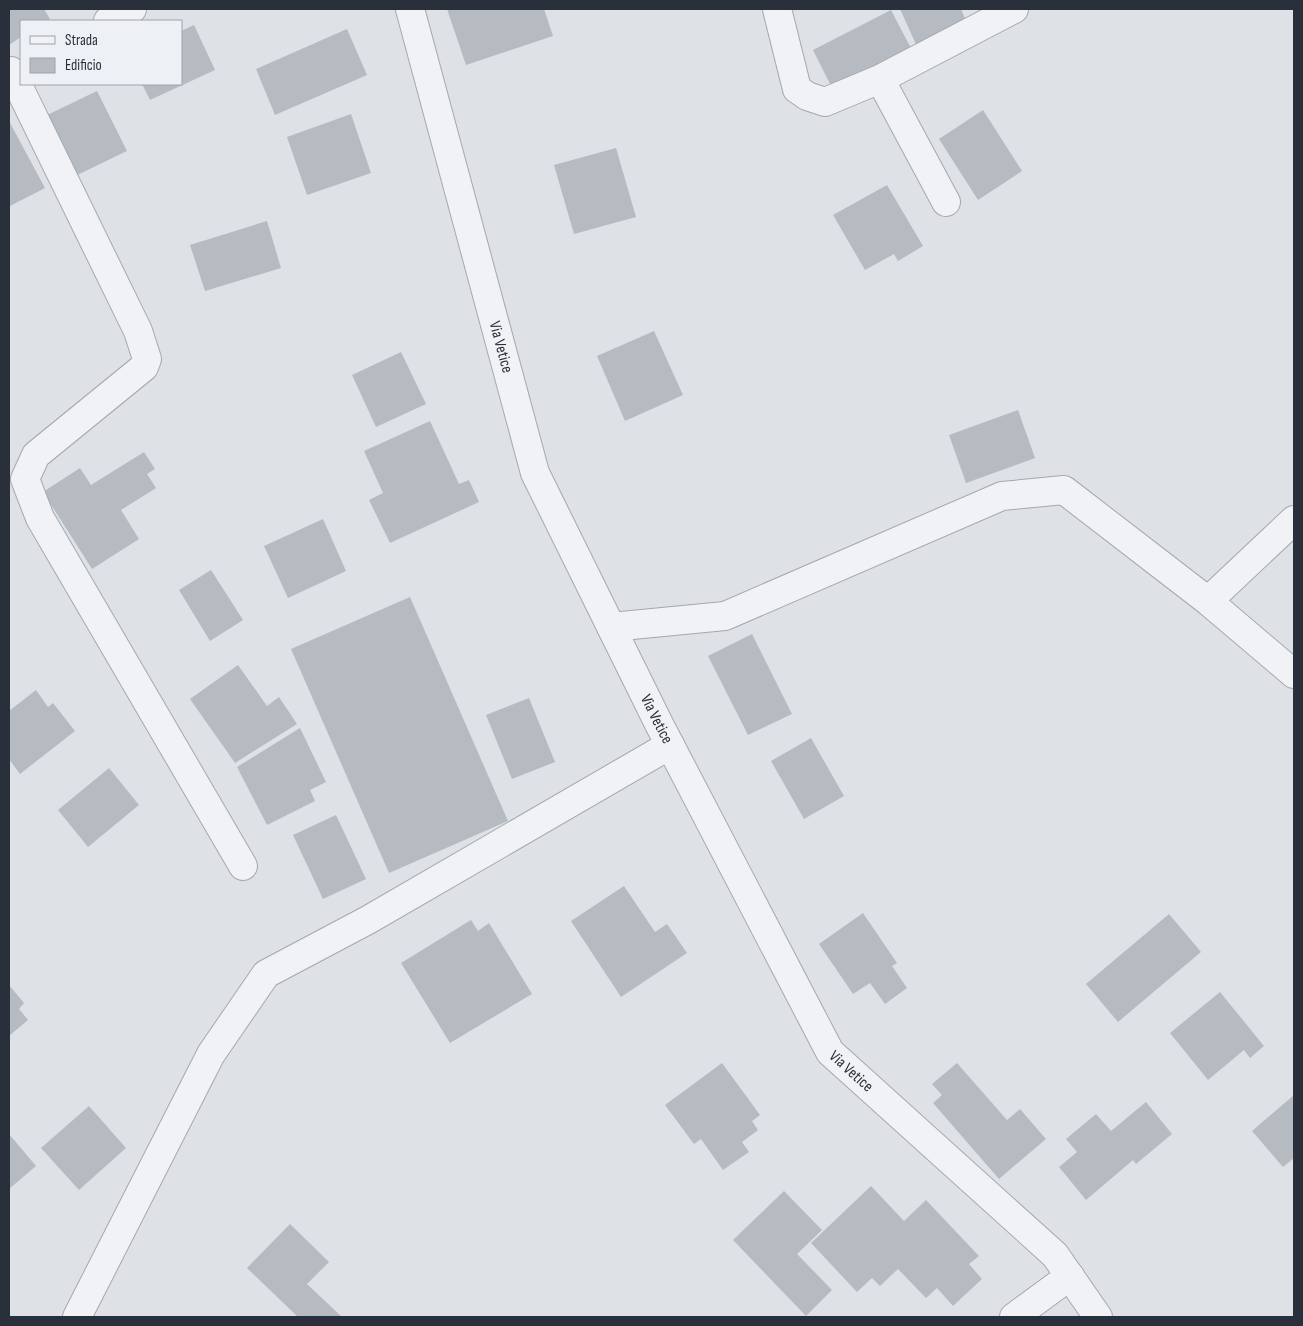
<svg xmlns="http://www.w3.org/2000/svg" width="1303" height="1326" viewBox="0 0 1303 1326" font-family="'Sofia Sans Condensed',sans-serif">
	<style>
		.building { fill: #b6bbc2 }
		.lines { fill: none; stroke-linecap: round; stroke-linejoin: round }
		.minor-casing { stroke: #a4a8af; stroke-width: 30 }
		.minor { stroke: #f0f2f5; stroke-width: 28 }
		.labels { text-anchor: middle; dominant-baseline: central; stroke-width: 4; stroke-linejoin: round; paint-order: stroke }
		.street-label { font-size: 16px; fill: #29303b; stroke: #edf0f4 }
	</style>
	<rect width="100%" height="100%" fill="#dee1e6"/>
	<!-- building -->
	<path class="building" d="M 9,9 L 44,9 L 50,19 L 47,21 L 21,21 L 21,37 L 9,45 Z
		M 447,9 L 544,9 L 553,36 L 466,65 Z
		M 900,9 L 961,9 L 966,21 L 919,51 Z
		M 891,10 L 914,54 L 835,94 L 813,50 Z
		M 194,25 L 215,70 L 150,100 L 142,84 L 181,84 L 181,31 Z
		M 347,29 L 367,75 L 275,115 L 256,69 Z
		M 97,91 L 127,151 L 71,178 L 41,118 Z
		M 983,110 L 1022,171 L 978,200 L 939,139 Z
		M 351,114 L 371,173 L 307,195 L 287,137 Z
		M 9,121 L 45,188 L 10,206 L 9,203 Z
		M 616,148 L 636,217 L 574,234 L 554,165 Z
		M 887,185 L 923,246 L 898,261 L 894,254 L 865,270 L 833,215 Z
		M 267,221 L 281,268 L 205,291 L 190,245 Z
		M 654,331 L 683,395 L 625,421 L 597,356 Z
		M 401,352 L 426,404 L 376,427 L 352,375 Z
		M 1018,410 L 1035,458 L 966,483 L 949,435 Z
		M 430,421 L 459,484 L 469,480 L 479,502 L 390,543 L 369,500 L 383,493 L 364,451 Z
		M 144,452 L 155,469 L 147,474 L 156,488 L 121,510 L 139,539 L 92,569 L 43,492 L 80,468 L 91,485 Z
		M 323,519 L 346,571 L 288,598 L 264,546 Z
		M 211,570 L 243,620 L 210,641 L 179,590 Z
		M 410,597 L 508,821 L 389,873 L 291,649 Z
		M 752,634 L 792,714 L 748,735 L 708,656 Z
		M 238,665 L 267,706 L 279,697 L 297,724 L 235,763 L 190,699 Z
		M 36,690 L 48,707 L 53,703 L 75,731 L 20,774 L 9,759 L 9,711 Z
		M 529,698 L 555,762 L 512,779 L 486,715 Z
		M 300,728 L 326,782 L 310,790 L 315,801 L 267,825 L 237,767 Z
		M 811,738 L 844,796 L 804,819 L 771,761 Z
		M 109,768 L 139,805 L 88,847 L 58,810 Z
		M 336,815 L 366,879 L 323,899 L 293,835 Z
		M 624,886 L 655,932 L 667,924 L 687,953 L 621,997 L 571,921 Z
		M 863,913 L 897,963 L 892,966 L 907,988 L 885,1004 L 870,983 L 853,994 L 819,944 Z
		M 1169,914 L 1201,952 L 1118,1022 L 1086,984 Z
		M 471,920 L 478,931 L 489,923 L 532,994 L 450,1043 L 401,963 Z
		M 9,985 L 24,1003 L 19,1009 L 28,1020 L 9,1036 Z
		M 1220,992 L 1264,1046 L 1250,1058 L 1244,1050 L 1208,1080 L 1170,1033 Z
		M 722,1063 L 760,1115 L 752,1121 L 758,1130 L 742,1142 L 749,1152 L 723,1170 L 701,1139 L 694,1144 L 665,1105 Z
		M 957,1063 L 1007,1120 L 1020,1109 L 1046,1139 L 999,1179 L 933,1103 L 942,1095 L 932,1084 Z
		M 1294,1095 L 1294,1158 L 1283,1167 L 1252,1131 Z
		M 1146,1102 L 1172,1134 L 1136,1164 L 1133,1160 L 1086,1200 L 1059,1167 L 1077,1152 L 1066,1139 L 1096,1114 L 1111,1131 Z
		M 89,1106 L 126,1148 L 79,1190 L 41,1148 Z
		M 9,1134 L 36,1166 L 9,1189 Z
		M 871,1186 L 904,1221 L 926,1200 L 979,1256 L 969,1264 L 982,1279 L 953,1306 L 937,1288 L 926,1298 L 898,1269 L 880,1286 L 872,1278 L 857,1292 L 811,1243 Z
		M 784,1191 L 822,1230 L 797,1254 L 832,1290 L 806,1316 L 733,1240 Z
		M 290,1224 L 329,1262 L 307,1284 L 342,1317 L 298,1317 L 247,1268 Z"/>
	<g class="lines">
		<!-- minor casing -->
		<g class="minor-casing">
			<g id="minor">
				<path id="s1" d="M 410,9 L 535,473 L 659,724 L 830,1052 L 1055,1255 L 1098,1317"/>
				<path d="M 777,9 L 797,89 L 807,96 L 825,102 L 880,79 L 1014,9"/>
				<path d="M 108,21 L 132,9"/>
				<path d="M 11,71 L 138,331 L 147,359 L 144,367 L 36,455 L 25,479 L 40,518 L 243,866"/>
				<path d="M 880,79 L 946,202"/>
				<path d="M 1208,601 L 1294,520"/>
				<path d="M 611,627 L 725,616 L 1002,496 L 1064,490 L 1208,601 L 1294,674"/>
				<path d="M 77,1317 L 211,1054 L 266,974 L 368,920 L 670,745"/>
				<path d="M 1014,1317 L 1070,1276"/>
			</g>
		</g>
		<!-- minor -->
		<use href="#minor" class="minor"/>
	</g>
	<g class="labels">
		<!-- street labels -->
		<g class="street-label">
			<text stroke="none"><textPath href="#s1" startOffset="350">Via Vetice</textPath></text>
			<text stroke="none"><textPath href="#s1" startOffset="755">Via Vetice</textPath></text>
			<text stroke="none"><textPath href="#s1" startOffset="1159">Via Vetice</textPath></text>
		</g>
	</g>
	<!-- border -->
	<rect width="1303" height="1326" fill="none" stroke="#29303b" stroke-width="20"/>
	<!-- legend -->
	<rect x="20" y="20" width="162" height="65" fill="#edf0f4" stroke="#9fa3aa"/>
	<rect x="30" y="36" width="25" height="8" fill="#f0f2f5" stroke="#9fa3aa"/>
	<text x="65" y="45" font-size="15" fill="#29303b">Strada</text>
	<rect x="30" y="58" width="25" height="15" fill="#b6bbc2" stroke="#9fa3aa"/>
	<text x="65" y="70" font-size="15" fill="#29303b">Edificio</text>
</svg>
